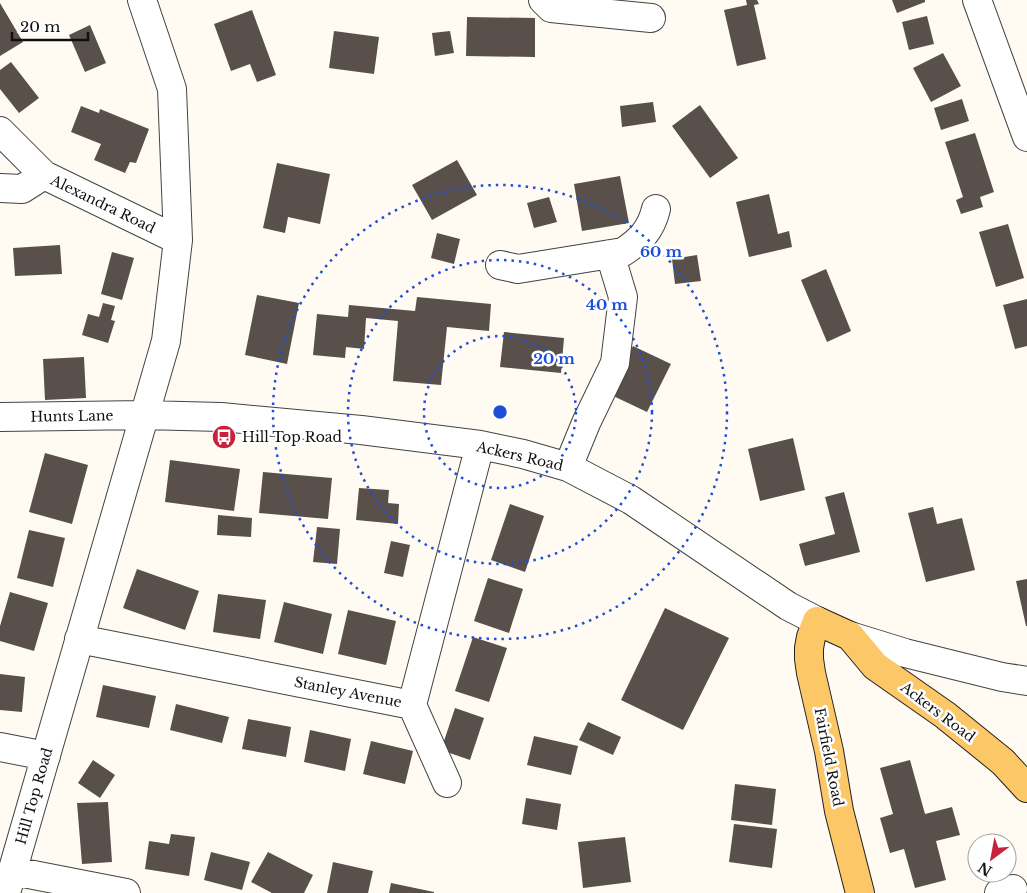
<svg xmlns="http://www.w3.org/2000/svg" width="1027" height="893" viewBox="0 0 1027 893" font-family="'Libre Baskerville',serif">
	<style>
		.building { fill: #59504c }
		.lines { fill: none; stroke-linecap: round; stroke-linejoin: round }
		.minor-casing { stroke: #434343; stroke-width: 30 }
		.major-casing { stroke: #212121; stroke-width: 30 }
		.minor { stroke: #fff; stroke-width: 28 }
		.major { stroke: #fcc766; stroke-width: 28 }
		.ring { fill: none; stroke: #1d4ed8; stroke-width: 2.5; stroke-dasharray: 2.5 5 }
		.labels { text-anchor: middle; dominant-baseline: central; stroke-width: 5; stroke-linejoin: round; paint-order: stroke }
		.street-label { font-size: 14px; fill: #101010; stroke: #fff }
		.poi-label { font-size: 14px; fill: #101010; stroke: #fff; text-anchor: start }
		.centre { fill: #1d4ed8; stroke: #fff; stroke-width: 2.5 }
		.ring-label { font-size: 15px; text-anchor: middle; font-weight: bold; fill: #1d4ed8; stroke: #fff; stroke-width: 5; stroke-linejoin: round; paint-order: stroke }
	</style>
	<rect width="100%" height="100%" fill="#fffbf3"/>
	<!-- building -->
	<path class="building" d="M 746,0 L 757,0 L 759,4 L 754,5 L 766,59 L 737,66 L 724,10 L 747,5 Z
		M 892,0 L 925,0 L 925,2 L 897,13 Z
		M 0,3 L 23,42 L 0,56 Z
		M 252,10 L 276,75 L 257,82 L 250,64 L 231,71 L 214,24 Z
		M 927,16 L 934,44 L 909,50 L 902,22 Z
		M 467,17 L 535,18 L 535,57 L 466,56 Z
		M 90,25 L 106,63 L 85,72 L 69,35 Z
		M 334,31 L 379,37 L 374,74 L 329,68 Z
		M 450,31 L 454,53 L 435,56 L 432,33 Z
		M 943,53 L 961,86 L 931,102 L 913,68 Z
		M 11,62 L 39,98 L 19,113 L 0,89 L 0,70 Z
		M 962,99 L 969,121 L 941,130 L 934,108 Z
		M 653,102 L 656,122 L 622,127 L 620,106 Z
		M 700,105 L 738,158 L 710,178 L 672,126 Z
		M 81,106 L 99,113 L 100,109 L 149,129 L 136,163 L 130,162 L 125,173 L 94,160 L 101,144 L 71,132 Z
		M 975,133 L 994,192 L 980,197 L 983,207 L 961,214 L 956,200 L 963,197 L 945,142 Z
		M 457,160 L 477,195 L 432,220 L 412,185 Z
		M 277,163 L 330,174 L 320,224 L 288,217 L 285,233 L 263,228 Z
		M 620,176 L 629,223 L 582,231 L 574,184 Z
		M 769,194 L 778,234 L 789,231 L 792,247 L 749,257 L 736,202 Z
		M 549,197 L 557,222 L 534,228 L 527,203 Z
		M 1008,224 L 1024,278 L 996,287 L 979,232 Z
		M 437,233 L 460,239 L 454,264 L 431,258 Z
		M 60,245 L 62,274 L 15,276 L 13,248 Z
		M 112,252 L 134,258 L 122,300 L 101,294 Z
		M 697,255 L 701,281 L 675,284 L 672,259 Z
		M 826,269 L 851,331 L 827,342 L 801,280 Z
		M 257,295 L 299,303 L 287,364 L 245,355 Z
		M 417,297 L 491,304 L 489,331 L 447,327 L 441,385 L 393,381 L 398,321 L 366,318 L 364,349 L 346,347 L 345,358 L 313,355 L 317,314 L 348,317 L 349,305 L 415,311 Z
		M 1027,299 L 1027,346 L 1015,349 L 1003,305 Z
		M 103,303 L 115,306 L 111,320 L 115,321 L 108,343 L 82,335 L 88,314 L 99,317 Z
		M 504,332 L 564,338 L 561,373 L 500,367 Z
		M 633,346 L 671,364 L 647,412 L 609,394 Z
		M 84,357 L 86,398 L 45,400 L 43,359 Z
		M 793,438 L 805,490 L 760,501 L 748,449 Z
		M 45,453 L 88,465 L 72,524 L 29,512 Z
		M 170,460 L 240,469 L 234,511 L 165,502 Z
		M 263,472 L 332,478 L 328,519 L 259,513 Z
		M 359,488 L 389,490 L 388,503 L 399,504 L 398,524 L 356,520 Z
		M 844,492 L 860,552 L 805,566 L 799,544 L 835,534 L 825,497 Z
		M 510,504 L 544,516 L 525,572 L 491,560 Z
		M 933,507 L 937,524 L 962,518 L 975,570 L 926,582 L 908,513 Z
		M 218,515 L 252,518 L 251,537 L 217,535 Z
		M 317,527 L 340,529 L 337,564 L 313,562 Z
		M 29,530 L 65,538 L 53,587 L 17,578 Z
		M 391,541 L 410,545 L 403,577 L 384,573 Z
		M 137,569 L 199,591 L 185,630 L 123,608 Z
		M 488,578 L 523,589 L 509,633 L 474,621 Z
		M 1027,579 L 1027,626 L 1026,626 L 1016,581 Z
		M 10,592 L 48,603 L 34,651 L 0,641 L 0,626 Z
		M 218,594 L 266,600 L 260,639 L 213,632 Z
		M 284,602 L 332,614 L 323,654 L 274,642 Z
		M 665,608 L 729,638 L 683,730 L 621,700 Z
		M 348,610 L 396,621 L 386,665 L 338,654 Z
		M 473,637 L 507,648 L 489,702 L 455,691 Z
		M 0,674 L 25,677 L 22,712 L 0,710 Z
		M 103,685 L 156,696 L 149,728 L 96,717 Z
		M 176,704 L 229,717 L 222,743 L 170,730 Z
		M 455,708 L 484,718 L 470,760 L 441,750 Z
		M 248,719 L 291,727 L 286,757 L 242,749 Z
		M 588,722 L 621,737 L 613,755 L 579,740 Z
		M 310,730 L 351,739 L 345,771 L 304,762 Z
		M 534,736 L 578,746 L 571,775 L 527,765 Z
		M 371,741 L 413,751 L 405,784 L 363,774 Z
		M 93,760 L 115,775 L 100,798 L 78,783 Z
		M 910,760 L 925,814 L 952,807 L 960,835 L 936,841 L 946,880 L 915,888 L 904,849 L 890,853 L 880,818 L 893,814 L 880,768 Z
		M 735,784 L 776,789 L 772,825 L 731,820 Z
		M 526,798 L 561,804 L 557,830 L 522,824 Z
		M 108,802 L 112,862 L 82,864 L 77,803 Z
		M 734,824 L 777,829 L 772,868 L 729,862 Z
		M 171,834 L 195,837 L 189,876 L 145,869 L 149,841 L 169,844 Z
		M 625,837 L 631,882 L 583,888 L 578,842 Z
		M 211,852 L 250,862 L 242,890 L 204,880 Z
		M 268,852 L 313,875 L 304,893 L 272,893 L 251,882 Z
		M 333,862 L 373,871 L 368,893 L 327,893 Z
		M 391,883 L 434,892 L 434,893 L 389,893 Z"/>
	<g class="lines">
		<!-- minor casing -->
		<g class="minor-casing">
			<path id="minor" d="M 543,0 L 551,8 L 651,18
				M 977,0 L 1027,137
				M 0,131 L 44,175
				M 0,188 L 22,189 L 44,175 L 178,240
				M 500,265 L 518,269 L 623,252 C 640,241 651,230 656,209
				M 0,417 L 144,415 L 221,417 L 361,430 L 480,445 L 523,454 L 568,467 L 631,500 L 788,606 L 817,621
				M 568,467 L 586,423 L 615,363 L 623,297 L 610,254
				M 850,636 L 905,653 L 1002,677 L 1027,681
				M 79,639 L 412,705 L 480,445
				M 412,705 L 447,783
				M 0,747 L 46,756
				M 13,871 L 126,893
				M 6,893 L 166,341 L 178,240 L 172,89 L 142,0
				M 999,893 L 1013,889"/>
		</g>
		<!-- major casing -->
		<g class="major-casing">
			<path id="major" d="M 860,893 L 839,811 L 829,751 L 811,673 L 809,659 L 809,648 L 811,637 L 817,621 L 850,636 L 875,666 L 945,715 L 1003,762 L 1027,788"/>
		</g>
		<!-- minor -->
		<use href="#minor" class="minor"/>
		<!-- major -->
		<use href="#major" class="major"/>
	</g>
	<!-- distance rings -->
	<g class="ring">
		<circle cx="500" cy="412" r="76"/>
		<circle cx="500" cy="412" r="152"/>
		<circle cx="500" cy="412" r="227"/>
	</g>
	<!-- icons -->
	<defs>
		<g id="bus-disc" transform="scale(1.25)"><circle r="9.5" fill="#c7223c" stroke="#fff"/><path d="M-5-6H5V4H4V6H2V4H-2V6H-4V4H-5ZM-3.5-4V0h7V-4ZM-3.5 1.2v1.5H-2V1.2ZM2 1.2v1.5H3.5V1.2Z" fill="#fff"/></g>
	</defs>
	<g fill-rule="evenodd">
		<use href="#bus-disc" x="224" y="437"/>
	</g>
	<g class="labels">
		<!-- street labels -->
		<g class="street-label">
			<text transform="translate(103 204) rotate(26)">Alexandra Road</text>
			<text transform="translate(72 416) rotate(-1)">Hunts Lane</text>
			<text transform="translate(520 456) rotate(13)">Ackers Road</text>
			<text transform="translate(348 692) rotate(11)">Stanley Avenue</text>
			<text transform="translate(938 712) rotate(37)">Ackers Road</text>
			<text transform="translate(829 757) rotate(79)">Fairfield Road</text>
			<text transform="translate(34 796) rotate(-74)">Hill Top Road</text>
		</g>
		<!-- poi labels -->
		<g class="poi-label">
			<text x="242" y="437">Hill Top Road</text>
		</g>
	</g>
	<circle cx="500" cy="412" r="8" class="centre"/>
	<g class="ring-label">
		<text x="661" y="257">60 m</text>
		<text x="607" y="310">40 m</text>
		<text x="554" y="364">20 m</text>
	</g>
	<!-- north arrow -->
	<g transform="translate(992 858) rotate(212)"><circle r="24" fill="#ffffff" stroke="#9f9f9f"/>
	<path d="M0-4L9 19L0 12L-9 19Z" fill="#c7223c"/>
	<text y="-8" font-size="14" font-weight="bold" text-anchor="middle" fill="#101010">N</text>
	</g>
	<!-- scale -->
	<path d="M12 32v8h76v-8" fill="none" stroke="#101010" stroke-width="2.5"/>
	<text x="20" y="32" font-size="15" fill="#101010" stroke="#ffffff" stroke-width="4" paint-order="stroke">20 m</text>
</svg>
